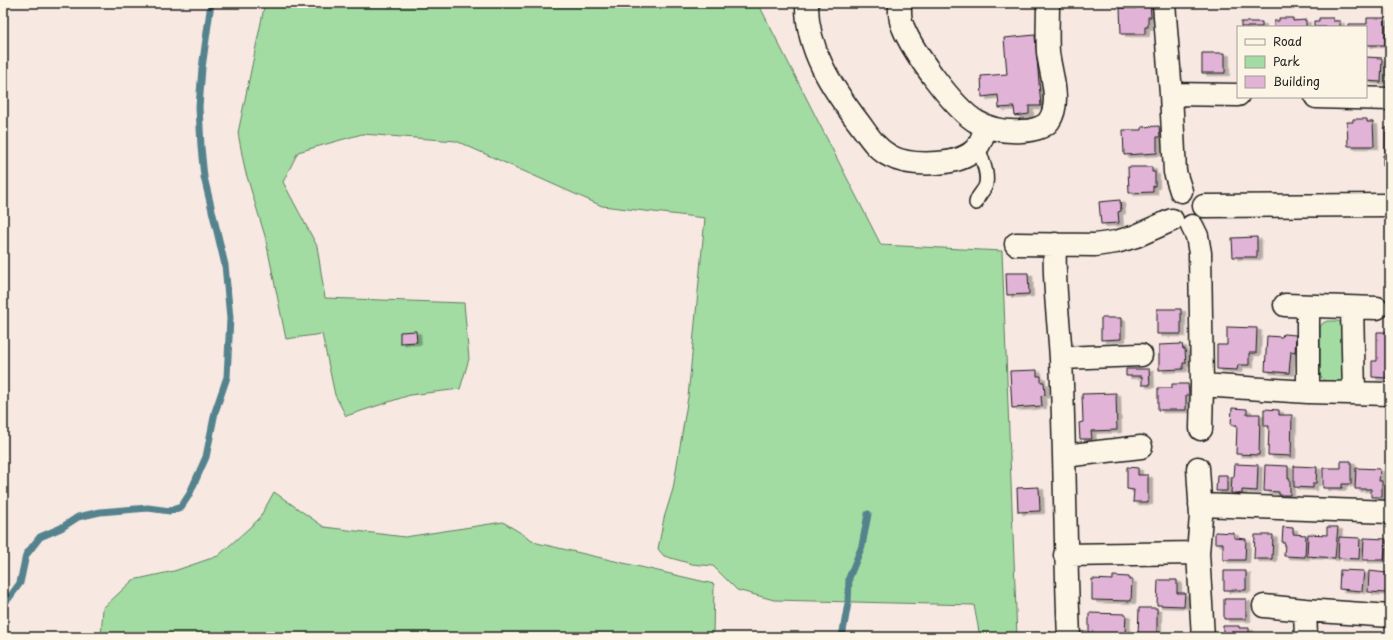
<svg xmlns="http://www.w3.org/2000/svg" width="1393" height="640" viewBox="0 0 1393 640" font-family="'Playpen Sans',sans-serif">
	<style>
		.green { fill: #a2dca2; stroke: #5f7c5f }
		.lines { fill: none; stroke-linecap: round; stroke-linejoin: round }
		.stream { stroke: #54838d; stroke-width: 7 }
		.building { fill: #e1b3d6; stroke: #1c1c1c; filter: url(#shadow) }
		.lane-casing { stroke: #1c1c1c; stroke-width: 16 }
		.street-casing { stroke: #1c1c1c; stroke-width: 25 }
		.lane { stroke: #fcf5e5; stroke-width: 13 }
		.street { stroke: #fcf5e5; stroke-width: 22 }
	</style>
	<defs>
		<filter id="shadow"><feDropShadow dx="4.5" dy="2.5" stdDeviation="0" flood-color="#0004"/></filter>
	</defs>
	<rect width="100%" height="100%" fill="#f7e8e2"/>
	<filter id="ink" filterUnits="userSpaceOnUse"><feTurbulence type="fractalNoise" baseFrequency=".025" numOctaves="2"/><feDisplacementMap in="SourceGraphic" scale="8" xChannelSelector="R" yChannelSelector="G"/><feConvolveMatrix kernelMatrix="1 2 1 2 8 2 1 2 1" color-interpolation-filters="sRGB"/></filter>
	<g filter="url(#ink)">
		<!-- green -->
		<path class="green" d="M 265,3 L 758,3 L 881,245 L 1002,251 L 1017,637 L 980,637 L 974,605 L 774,600 L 737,590 L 713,566 L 692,564 L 664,556 L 658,549 L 664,518 L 673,489 L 688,397 L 705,218 L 602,206 L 456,141 L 362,134 L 298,152 L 283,182 L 317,246 L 325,298 L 464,303 L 469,359 L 460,389 L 410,395 L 346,416 L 335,395 L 322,334 L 286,339 L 265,236 L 245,170 L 238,133 Z
			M 1327,321 L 1338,321 L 1342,324 L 1345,377 C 1340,387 1324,385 1320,375 L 1320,327 L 1323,323 Z
			M 274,492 L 324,527 L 405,537 L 503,522 L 537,543 L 714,584 L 713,637 L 101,637 L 103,608 L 133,580 L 174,571 L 218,556 L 259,519 Z"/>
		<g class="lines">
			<!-- stream -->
			<path class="stream" d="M 3,603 L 9,598 L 20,583 L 26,555 L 40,537 L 61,528 L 78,517 L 100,512 L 148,508 L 170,511 L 181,507 L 189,495 L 206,457 L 215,412 L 227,377 L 230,318 L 225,265 L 204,177 L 201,147 L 199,107 L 202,68 L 211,3
				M 842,637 L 848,603 L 849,578 L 862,546 L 868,514"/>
		</g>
		<!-- building -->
		<path class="building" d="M 1136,3 L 1150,3 L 1151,17 L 1148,17 L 1148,27 L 1145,27 L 1145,34 L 1121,34 L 1120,8 L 1136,8 Z
			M 1279,18 L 1293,18 L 1293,21 L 1306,20 L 1306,27 L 1274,27 L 1274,21 L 1279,21 Z
			M 1319,18 L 1333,18 L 1333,21 L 1340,21 L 1340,27 L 1314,27 L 1314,21 L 1319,21 Z
			M 1367,18 L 1385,18 L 1385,45 L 1366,45 L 1366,27 L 1349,27 L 1349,24 L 1367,24 Z
			M 1241,22 L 1262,22 L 1262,27 L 1241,27 Z
			M 1035,35 L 1041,106 L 1029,106 L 1029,114 L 1015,116 L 1014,107 L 999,108 L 998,95 L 982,97 L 981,76 L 1007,74 L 1004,38 Z
			M 1202,53 L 1225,53 L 1225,73 L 1202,73 Z
			M 1366,57 L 1382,58 L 1381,82 L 1366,81 Z
			M 1353,119 L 1367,119 L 1367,122 L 1373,122 L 1374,146 L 1348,146 L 1347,122 L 1353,122 Z
			M 1159,126 L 1160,137 L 1157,137 L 1157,153 L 1124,155 L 1123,130 L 1142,130 L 1142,127 Z
			M 1385,128 L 1390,128 L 1390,152 L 1385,152 Z
			M 1383,155 L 1390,155 L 1390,166 L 1383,166 Z
			M 1128,167 L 1152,167 L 1152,172 L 1155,172 L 1155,186 L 1153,186 L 1153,192 L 1129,193 Z
			M 1120,200 L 1121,211 L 1118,212 L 1119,223 L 1101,224 L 1099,202 Z
			M 1257,237 L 1257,257 L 1233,257 L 1232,238 Z
			M 1006,273 L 1028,273 L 1029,294 L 1007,295 Z
			M 1157,309 L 1181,309 L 1181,334 L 1157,334 Z
			M 1101,318 L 1121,318 L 1121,339 L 1101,340 Z
			M 1227,327 L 1257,328 L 1256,353 L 1249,353 L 1249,365 L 1238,365 L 1237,370 L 1217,369 L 1217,345 L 1227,345 Z
			M 416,331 L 417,342 L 400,343 L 400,332 Z
			M 1377,332 L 1390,332 L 1390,371 L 1387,371 L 1387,378 L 1372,377 L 1372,361 L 1377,361 Z
			M 1283,334 L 1296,335 L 1295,352 L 1291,351 L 1289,373 L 1265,371 L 1267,336 L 1282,337 Z
			M 1182,344 L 1183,349 L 1185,349 L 1186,363 L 1183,363 L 1183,369 L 1159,370 L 1159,345 Z
			M 1126,369 L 1149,369 L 1150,385 L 1142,385 L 1142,376 L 1126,376 Z
			M 1037,370 L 1037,376 L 1041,376 L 1041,382 L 1044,382 L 1045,395 L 1041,396 L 1042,406 L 1012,408 L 1010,371 Z
			M 1172,384 L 1188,384 L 1189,395 L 1186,395 L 1186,410 L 1158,410 L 1158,388 L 1172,388 Z
			M 1116,393 L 1117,430 L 1091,431 L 1092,439 L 1080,439 L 1079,423 L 1083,422 L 1082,394 Z
			M 1232,408 L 1247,409 L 1247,414 L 1260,414 L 1259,455 L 1236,454 L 1237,425 L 1231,425 Z
			M 1264,409 L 1279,410 L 1279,415 L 1292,415 L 1291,456 L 1268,455 L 1269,426 L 1264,426 Z
			M 1341,461 L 1351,461 L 1351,484 L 1342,484 L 1342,488 L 1323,488 L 1323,468 L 1341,468 Z
			M 1235,464 L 1258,465 L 1257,491 L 1242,490 L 1242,494 L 1231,493 L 1232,477 L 1234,477 Z
			M 1265,465 L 1288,466 L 1288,479 L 1290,479 L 1290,495 L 1279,495 L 1279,492 L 1264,491 Z
			M 1294,466 L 1317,467 L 1316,483 L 1313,483 L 1313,488 L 1294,487 Z
			M 1127,467 L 1138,468 L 1138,475 L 1148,475 L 1148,502 L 1133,502 L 1134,490 L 1127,489 Z
			M 1356,468 L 1380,469 L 1379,481 L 1382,481 L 1382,497 L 1371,497 L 1371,489 L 1355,489 Z
			M 1388,468 L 1390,469 L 1390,491 L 1387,491 Z
			M 1217,475 L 1227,475 L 1227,491 L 1216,491 Z
			M 1039,487 L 1040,511 L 1018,512 L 1017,488 Z
			M 1283,527 L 1293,528 L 1293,534 L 1306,535 L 1305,557 L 1284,556 L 1285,543 L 1282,543 Z
			M 1327,527 L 1338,527 L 1335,558 L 1307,556 L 1308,534 L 1327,535 Z
			M 1215,532 L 1234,533 L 1234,538 L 1246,539 L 1245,560 L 1223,560 L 1223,543 L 1215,543 Z
			M 1255,535 L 1273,535 L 1272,559 L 1254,559 Z
			M 1339,537 L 1360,538 L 1359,559 L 1338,558 Z
			M 1364,538 L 1386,539 L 1384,560 L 1363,560 Z
			M 1340,570 L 1364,571 L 1362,591 L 1339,589 Z
			M 1224,571 L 1246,571 L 1246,590 L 1224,590 Z
			M 1369,571 L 1387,573 L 1386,593 L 1368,592 Z
			M 1113,576 L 1129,577 L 1129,580 L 1132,580 L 1131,601 L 1092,600 L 1092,579 L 1113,580 Z
			M 1158,580 L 1177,580 L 1177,593 L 1185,593 L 1184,606 L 1157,605 Z
			M 1224,599 L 1246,599 L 1246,619 L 1224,619 Z
			M 1139,608 L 1157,608 L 1157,636 L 1138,636 Z
			M 1089,613 L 1126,614 L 1125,634 L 1111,634 L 1111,637 L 1095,637 L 1095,633 L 1089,633 Z
			M 1223,626 L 1239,626 L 1239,628 L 1249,628 L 1249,637 L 1223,637 Z
			M 1051,632 L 1051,637 L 1026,637 L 1026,633 Z"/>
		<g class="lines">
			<!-- lane casing -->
			<g class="lane-casing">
				<path id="lane" d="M 976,203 C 977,196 982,193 985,187 C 990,175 981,158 978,146"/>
			</g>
			<!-- street casing -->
			<g class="street-casing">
				<path id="street" d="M 807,3 C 806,49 832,88 859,123 C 868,135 876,149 890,156 C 904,164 922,164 937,163 C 951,162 970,158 978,146 C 982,140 984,132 986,126
					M 900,3 C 900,11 899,19 903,27 C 913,52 954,109 977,122 C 991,130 1006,132 1022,131 C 1030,131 1044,128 1049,121 C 1062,102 1050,72 1048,52 C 1047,36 1048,19 1048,3
					M 1164,3 L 1171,94 L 1175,172 L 1181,191
					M 1171,94 L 1238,95
					M 1316,97 L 1390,99
					M 1204,206 L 1390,205
					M 1192,226 L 1197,236 L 1200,253 L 1202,385 L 1308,392 L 1390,394
					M 1016,244 L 1095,245 L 1116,242 L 1136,236 L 1172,220
					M 1055,244 C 1053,283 1059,321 1061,359 C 1065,452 1065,544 1069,637
					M 1285,305 L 1377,308
					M 1308,306 L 1308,392
					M 1352,308 L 1354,393
					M 1061,358 L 1141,355
					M 1201,429 L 1202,385
					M 1064,456 L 1141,447
					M 1198,468 L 1201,516 L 1198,553 L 1203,637
					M 1200,505 L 1390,512
					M 1065,555 L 1198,553
					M 1264,606 L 1305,610
					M 1306,637 L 1305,610 L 1390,616"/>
			</g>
			<!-- lane -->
			<use href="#lane" class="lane"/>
			<!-- street -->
			<use href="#street" class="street"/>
		</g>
	</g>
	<!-- margin -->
	<rect width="1393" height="640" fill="none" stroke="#fcf5e5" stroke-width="16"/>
	<rect x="8" y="8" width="1377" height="624" fill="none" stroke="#1c1c1c" stroke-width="1.5" filter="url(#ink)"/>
	<!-- legend -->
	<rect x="1237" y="26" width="130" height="72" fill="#fcf5e5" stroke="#a29e95"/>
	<rect x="1245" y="39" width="20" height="6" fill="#fcf5e5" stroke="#a29e95"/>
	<text x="1273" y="46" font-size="12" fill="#1c1c1c">Road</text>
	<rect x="1245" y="56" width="20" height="12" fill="#a2dca2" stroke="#a29e95"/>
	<text x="1273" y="66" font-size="12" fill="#1c1c1c">Park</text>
	<rect x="1245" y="76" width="20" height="12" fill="#e1b3d6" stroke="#a29e95"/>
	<text x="1273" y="86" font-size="12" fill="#1c1c1c">Building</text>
</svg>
